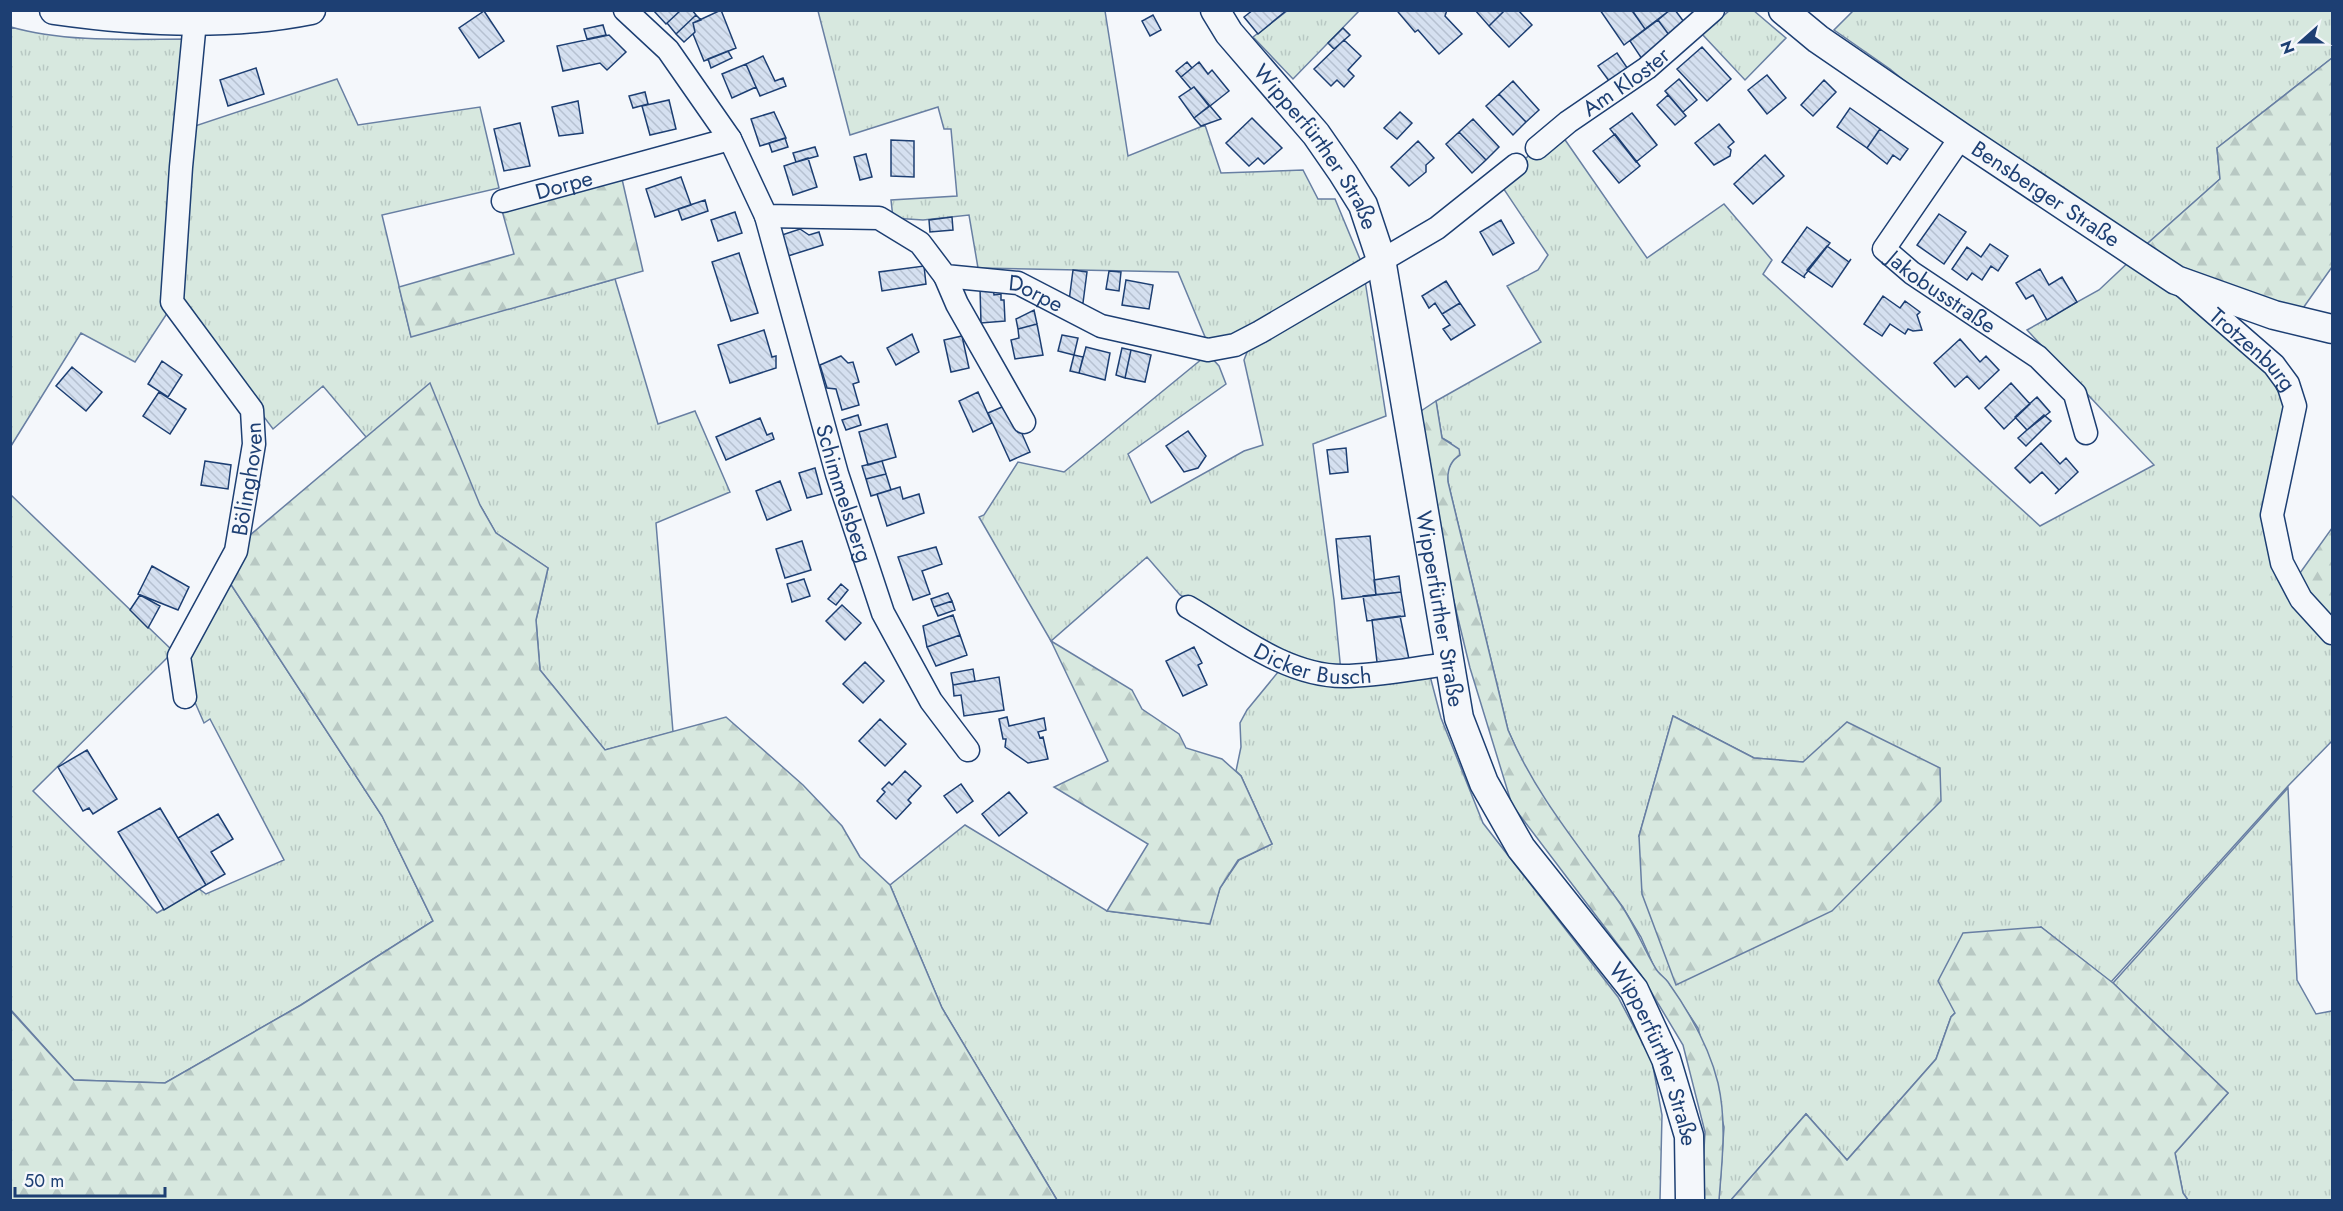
<svg xmlns="http://www.w3.org/2000/svg" width="2343" height="1211" viewBox="0 0 2343 1211" font-family="Jost,sans-serif">
	<style>
		.grass { fill: url(#grass-tufts); stroke: #687fa3; stroke-width: 1.5; fill-rule: evenodd }
		.forest { fill: url(#forest-firs); stroke: #687fa3; stroke-width: 1.5 }
		.building { fill: url(#building-back-hatch); stroke: #1d3f73; stroke-width: 1.5 }
		.lines { fill: none; stroke-linecap: round; stroke-linejoin: round }
		.minor-casing { stroke: #1d3f73; stroke-width: 25 }
		.major-casing { stroke: #1d3f73; stroke-width: 31 }
		.minor { stroke: #f4f7fb; stroke-width: 22 }
		.major { stroke: #f4f7fb; stroke-width: 28 }
		.labels { text-anchor: middle; dominant-baseline: central; stroke-width: 4.5; stroke-linejoin: round; paint-order: stroke }
		.street-label { font-size: 22px; fill: #1d3f73; stroke: #f4f7fb }
	</style>
	<defs>
		<pattern id="grass-tufts" width="24" height="20" patternUnits="userSpaceOnUse" patternTransform="scale(1.5)"><rect width="24" height="20" fill="#d7e8df"/><path d="M3 7l-1-3M5 7V3M7 7l1-3M15 17l-1-3M17 17v-4M19 17l1-3" fill="none" stroke="#b8c8c3"/></pattern>
		<pattern id="forest-firs" width="22" height="20" patternUnits="userSpaceOnUse" patternTransform="scale(1.5)"><rect width="22" height="20" fill="#d7e8df"/><path d="M5 1l3.5 6h-7zM16 11l3.5 6h-7z" fill="#b8c8c3"/></pattern>
		<pattern id="building-back-hatch" width="6" height="6" patternUnits="userSpaceOnUse" patternTransform="scale(1.5)"><rect width="6" height="6" fill="#d5e0f0"/><path d="M-1 5l2 2M0 0l6 6M5-1l2 2" fill="none" stroke="#b6c1d1"/></pattern>
	</defs>
	<rect width="100%" height="100%" fill="#f4f7fb"/>
	<!-- grass -->
	<path class="grass" d="M 1753,10 L 1786,38 L 1745,80 L 1702,34 L 1729,11 Z
		M 1854,10 L 2332,11 L 2332,58 L 2217,148 L 2220,179 L 2139,251 L 1963,129 L 1890,69 L 1834,30 Z
		M 818,11 L 1105,11 L 1128,156 L 1205,125 L 1221,173 L 1303,170 L 1318,199 L 1335,199 L 1362,264 L 1261,327 L 1208,344 L 1178,272 L 978,268 L 969,215 L 923,220 L 893,218 L 891,200 L 957,196 L 951,129 L 944,129 L 938,107 L 850,135 Z
		M 1287,11 L 1359,11 L 1293,79 L 1253,37 Z
		M 11,27 C 66,43 134,39 191,39 L 166,315 L 135,362 L 81,333 L 11,446 Z
		M 337,79 L 358,125 L 480,107 L 499,188 L 382,215 L 411,336 L 615,279 L 658,424 L 695,411 L 730,492 L 656,523 L 673,732 L 605,750 L 540,670 L 536,620 L 548,568 L 496,533 L 480,505 L 366,437 L 323,386 L 273,429 L 179,303 L 195,126 Z
		M 1561,134 L 1647,258 L 1724,204 L 1772,260 L 1763,274 L 2040,526 L 2154,465 L 2027,330 L 2099,290 L 2133,258 L 2272,369 L 2291,408 L 2268,514 L 2332,638 L 2332,741 L 2288,786 L 2111,982 L 2041,927 L 1951,1017 L 1936,1059 L 1847,1160 L 1806,1114 L 1731,1200 L 1719,1200 L 1724,1127 L 1698,1028 L 1666,980 L 1656,971 L 1641,937 L 1622,906 L 1553,814 L 1525,768 L 1508,730 L 1448,482 L 1447,472 L 1453,459 L 1451,443 L 1442,438 L 1436,401 L 1541,342 L 1507,286 L 1538,270 L 1548,255 L 1499,182 L 1534,151 ZM 1673,716 L 1754,758 L 1803,762 L 1639,836 Z
		M 1364,274 L 1386,416 L 1313,444 L 1334,600 L 1341,672 L 1288,661 L 1180,595 L 1147,557 L 1051,641 L 979,517 L 984,515 L 1018,462 L 1064,472 L 1208,354 L 1219,366 L 1226,384 L 1128,454 L 1151,503 L 1244,451 L 1263,445 L 1244,360 L 1249,347 Z
		M 11,495 L 173,651 L 217,563 L 382,816 L 433,921 L 301,1005 L 165,1083 L 74,1080 L 11,1010 ZM 173,652 L 204,723 L 210,719 L 284,860 L 206,894 L 199,889 L 157,913 L 33,791 Z
		M 1283,666 L 1429,672 L 1441,718 L 1483,823 L 1618,997 L 1652,1061 L 1662,1115 L 1660,1200 L 1057,1200 L 942,1008 L 890,885 L 965,825 L 1107,911 L 1209,924 L 1220,888 L 1239,860 L 1272,844 L 1241,776 L 1236,771 L 1241,747 L 1240,723 L 1247,710 Z
		M 2288,788 L 2297,980 L 2316,1014 L 2332,1011 L 2332,1200 L 2188,1200 L 2183,1193 L 2175,1153 L 2228,1093 L 2113,983 Z"/>
	<!-- forest -->
	<path class="forest" d="M 2332,58 L 2332,267 L 2301,311 L 2139,251 L 2220,179 L 2217,148 Z
		M 622,179 L 643,271 L 411,337 L 399,287 L 514,254 L 501,207 Z
		M 430,383 L 480,505 L 496,533 L 548,568 L 536,620 L 540,670 L 605,750 L 726,717 L 803,785 L 842,826 L 860,857 L 890,885 L 942,1008 L 1057,1200 L 11,1200 L 10,1010 L 74,1080 L 165,1083 L 301,1005 L 433,921 L 382,816 L 217,563 Z
		M 1436,401 L 1442,438 L 1459,449 L 1460,455 C 1450,461 1447,470 1448,482 L 1508,730 C 1536,796 1580,847 1621,905 C 1635,925 1643,948 1656,969 C 1659,974 1664,977 1668,982 C 1690,1013 1709,1046 1718,1083 C 1727,1122 1722,1161 1719,1200 L 1701,1200 L 1705,1132 L 1683,1045 L 1641,975 L 1512,805 L 1470,668 L 1434,519 L 1421,411 Z
		M 2332,528 L 2332,627 L 2295,580 Z
		M 1051,641 L 1132,690 L 1142,709 L 1179,734 L 1186,748 L 1222,759 L 1241,776 L 1272,844 L 1238,860 L 1220,888 L 1210,924 L 1107,911 L 1148,844 L 1054,787 L 1108,761 Z
		M 1673,716 L 1754,758 L 1803,762 L 1847,722 L 1940,768 L 1941,801 L 1832,911 L 1676,985 L 1642,894 L 1639,836 Z
		M 2041,927 L 2113,983 L 2228,1093 L 2175,1153 L 2183,1193 L 2188,1200 L 1731,1200 L 1806,1114 L 1847,1160 L 1936,1059 L 1951,1017 L 1955,1013 L 1938,981 L 1963,933 Z"/>
	<!-- building -->
	<path class="building" d="M 653,10 L 681,10 L 666,24 Z
		M 681,10 L 692,10 L 696,15 L 676,34 L 667,23 Z
		M 721,10 L 736,48 L 704,61 L 693,34 L 695,32 L 693,23 Z
		M 1253,10 L 1287,10 L 1258,34 L 1244,17 Z
		M 1399,10 L 1447,10 L 1445,16 L 1462,34 L 1439,54 L 1418,30 L 1415,32 L 1398,12 Z
		M 1475,10 L 1502,10 L 1503,12 L 1489,26 Z
		M 1505,10 L 1518,10 L 1532,25 L 1509,47 L 1489,26 Z
		M 1600,10 L 1632,10 L 1645,29 L 1624,45 Z
		M 1635,10 L 1670,10 L 1645,29 L 1633,12 Z
		M 1670,10 L 1675,10 L 1687,26 L 1672,39 L 1658,20 Z
		M 484,11 L 504,41 L 479,58 L 459,28 Z
		M 696,15 L 701,20 L 693,23 L 695,32 L 684,42 L 676,34 Z
		M 1153,15 L 1161,30 L 1150,36 L 1142,21 Z
		M 1658,20 L 1672,39 L 1644,62 L 1630,41 Z
		M 603,25 L 606,35 L 587,39 L 584,29 Z
		M 1343,28 L 1350,35 L 1334,49 L 1328,43 Z
		M 609,35 L 626,52 L 607,70 L 600,63 L 563,71 L 557,46 Z
		M 1344,40 L 1361,56 L 1348,70 L 1354,76 L 1344,87 L 1337,80 L 1331,86 L 1314,69 Z
		M 1702,47 L 1731,79 L 1707,101 L 1677,69 Z
		M 728,51 L 732,58 L 711,68 L 708,59 Z
		M 1617,53 L 1630,72 L 1612,85 L 1598,66 Z
		M 763,56 L 775,81 L 783,78 L 786,86 L 760,96 L 746,64 Z
		M 1187,62 L 1192,68 L 1181,77 L 1176,71 Z
		M 1199,62 L 1208,74 L 1212,70 L 1229,91 L 1210,106 L 1194,87 L 1191,89 L 1181,77 Z
		M 746,64 L 756,87 L 732,98 L 722,74 Z
		M 256,68 L 264,94 L 228,106 L 220,80 Z
		M 1767,75 L 1786,98 L 1767,114 L 1748,90 Z
		M 1679,79 L 1697,100 L 1683,112 L 1665,91 Z
		M 1824,80 L 1836,92 L 1813,116 L 1801,105 Z
		M 1513,81 L 1539,110 L 1526,122 L 1499,94 Z
		M 1194,87 L 1209,106 L 1194,118 L 1179,97 Z
		M 645,92 L 648,104 L 633,108 L 629,96 Z
		M 1499,94 L 1526,122 L 1513,135 L 1486,106 Z
		M 1668,95 L 1686,116 L 1675,125 L 1657,105 Z
		M 669,100 L 676,129 L 650,135 L 642,106 Z
		M 578,101 L 583,133 L 559,136 L 552,107 Z
		M 1210,106 L 1221,119 L 1201,126 L 1194,118 Z
		M 1850,108 L 1880,129 L 1867,148 L 1837,127 Z
		M 774,112 L 786,138 L 760,146 L 751,119 Z
		M 1400,112 L 1412,123 L 1397,139 L 1384,128 Z
		M 1632,113 L 1657,145 L 1636,162 L 1610,129 Z
		M 1252,118 L 1282,148 L 1264,164 L 1258,158 L 1249,166 L 1226,143 Z
		M 1473,119 L 1499,147 L 1486,160 L 1459,132 Z
		M 520,123 L 530,166 L 504,171 L 494,129 Z
		M 1719,124 L 1734,142 L 1728,147 L 1731,150 L 1730,156 L 1714,165 L 1695,143 Z
		M 1880,129 L 1908,149 L 1900,160 L 1893,155 L 1887,164 L 1867,148 Z
		M 1459,132 L 1486,160 L 1472,173 L 1446,144 Z
		M 1615,134 L 1640,166 L 1619,183 L 1593,151 Z
		M 785,138 L 788,147 L 772,152 L 769,143 Z
		M 891,140 L 914,141 L 914,177 L 891,176 Z
		M 1418,141 L 1434,158 L 1426,165 L 1426,172 L 1409,186 L 1391,167 Z
		M 815,147 L 818,156 L 796,162 L 793,153 Z
		M 866,154 L 872,177 L 860,180 L 854,157 Z
		M 1765,155 L 1784,176 L 1753,204 L 1734,184 Z
		M 808,158 L 817,187 L 793,195 L 784,166 Z
		M 681,177 L 691,205 L 655,217 L 646,189 Z
		M 705,200 L 708,211 L 682,220 L 678,209 Z
		M 735,212 L 742,233 L 718,241 L 711,220 Z
		M 1939,214 L 1966,232 L 1944,264 L 1917,245 Z
		M 952,217 L 953,230 L 930,232 L 929,220 Z
		M 1501,220 L 1514,243 L 1493,255 L 1480,232 Z
		M 1807,227 L 1830,243 L 1804,276 L 1805,278 L 1782,262 Z
		M 800,229 L 809,235 L 819,232 L 823,245 L 788,256 L 782,235 Z
		M 1990,244 L 2008,256 L 1998,271 L 1991,266 L 1982,280 L 1972,273 L 1967,280 L 1952,269 L 1967,247 L 1981,257 Z
		M 1827,246 L 1849,262 L 1851,259 L 1832,287 L 1807,270 Z
		M 739,253 L 758,313 L 731,321 L 712,262 Z
		M 924,266 L 926,284 L 882,291 L 879,272 Z
		M 2040,269 L 2049,285 L 2062,277 L 2077,302 L 2047,320 L 2033,295 L 2026,299 L 2016,283 Z
		M 1073,270 L 1087,272 L 1083,303 L 1069,301 Z
		M 1109,271 L 1121,272 L 1119,291 L 1106,289 Z
		M 1126,280 L 1153,285 L 1149,309 L 1122,305 Z
		M 1446,281 L 1460,303 L 1442,314 L 1435,303 L 1429,308 L 1422,296 Z
		M 993,287 L 994,295 L 1001,294 L 1001,300 L 1004,300 L 1005,321 L 981,323 L 980,288 Z
		M 1883,296 L 1900,308 L 1905,301 L 1920,312 L 1917,315 L 1922,330 L 1913,331 L 1908,329 L 1905,334 L 1890,324 L 1882,336 L 1864,324 Z
		M 1460,303 L 1475,325 L 1451,340 L 1443,329 L 1450,325 L 1442,314 Z
		M 1034,310 L 1037,324 L 1018,329 L 1016,319 Z
		M 1037,324 L 1043,355 L 1015,359 L 1011,340 L 1019,338 L 1018,329 Z
		M 764,330 L 772,357 L 776,356 L 776,368 L 730,383 L 718,345 Z
		M 912,334 L 919,352 L 896,365 L 887,348 Z
		M 1062,335 L 1078,338 L 1074,355 L 1058,351 Z
		M 962,336 L 969,368 L 951,372 L 944,340 Z
		M 1960,339 L 1980,362 L 1986,356 L 1999,370 L 1979,389 L 1967,376 L 1955,387 L 1934,363 Z
		M 1086,347 L 1110,353 L 1105,380 L 1079,373 Z
		M 1122,348 L 1131,350 L 1125,378 L 1116,375 Z
		M 1131,350 L 1151,355 L 1145,382 L 1125,378 Z
		M 1074,355 L 1083,357 L 1079,373 L 1070,371 Z
		M 841,356 L 848,363 L 853,362 L 859,382 L 853,384 L 859,405 L 842,410 L 836,389 L 827,388 L 820,365 Z
		M 162,361 L 182,375 L 168,397 L 148,384 Z
		M 72,367 L 102,392 L 86,411 L 56,386 Z
		M 2011,383 L 2030,404 L 2004,429 L 1985,408 Z
		M 159,392 L 186,409 L 170,434 L 143,416 Z
		M 978,392 L 992,423 L 973,432 L 959,401 Z
		M 2037,397 L 2050,412 L 2027,430 L 2015,417 Z
		M 1009,404 L 1030,452 L 1010,461 L 988,413 Z
		M 858,415 L 861,425 L 846,430 L 842,420 Z
		M 2044,415 L 2051,421 L 2026,446 L 2018,438 Z
		M 760,418 L 767,435 L 772,433 L 774,439 L 726,460 L 716,437 Z
		M 887,424 L 896,457 L 868,465 L 859,432 Z
		M 1188,431 L 1206,456 L 1198,468 L 1184,472 L 1166,446 Z
		M 2041,443 L 2060,464 L 2066,458 L 2078,472 L 2055,494 L 2059,490 L 2042,472 L 2030,483 L 2015,468 Z
		M 1346,448 L 1348,472 L 1330,474 L 1327,450 Z
		M 205,461 L 231,465 L 228,489 L 201,485 Z
		M 882,461 L 886,474 L 866,479 L 862,466 Z
		M 815,468 L 822,494 L 807,498 L 799,473 Z
		M 886,474 L 891,490 L 871,496 L 866,479 Z
		M 780,481 L 791,510 L 767,520 L 756,491 Z
		M 900,487 L 903,499 L 919,494 L 924,513 L 887,526 L 877,494 Z
		M 1370,536 L 1376,595 L 1342,599 L 1336,539 Z
		M 802,541 L 811,570 L 785,578 L 776,549 Z
		M 936,547 L 942,564 L 922,571 L 930,594 L 913,600 L 898,557 Z
		M 152,566 L 189,587 L 178,610 L 138,594 Z
		M 1399,576 L 1401,592 L 1376,595 L 1374,580 Z
		M 804,579 L 810,596 L 792,602 L 787,584 Z
		M 841,584 L 848,590 L 836,605 L 828,599 Z
		M 1401,592 L 1405,616 L 1367,621 L 1363,596 Z
		M 948,593 L 952,601 L 934,607 L 931,599 Z
		M 140,595 L 160,606 L 148,628 L 130,610 Z
		M 952,601 L 955,610 L 938,616 L 934,607 Z
		M 842,605 L 861,623 L 845,640 L 826,621 Z
		M 953,615 L 960,635 L 927,647 L 923,626 Z
		M 1400,616 L 1410,664 L 1378,670 L 1372,620 Z
		M 960,635 L 967,655 L 936,666 L 927,647 Z
		M 1194,647 L 1202,663 L 1198,665 L 1207,685 L 1183,696 L 1166,661 Z
		M 865,662 L 884,681 L 863,703 L 843,684 Z
		M 973,669 L 975,681 L 953,685 L 951,673 Z
		M 999,677 L 1004,710 L 964,716 L 961,695 L 954,696 L 953,685 Z
		M 1007,717 L 1009,726 L 1044,718 L 1046,730 L 1038,732 L 1040,738 L 1043,737 L 1048,759 L 1028,763 L 1005,747 L 1006,739 L 1003,739 L 999,719 Z
		M 880,719 L 906,744 L 885,766 L 859,741 Z
		M 87,750 L 117,799 L 93,814 L 89,808 L 83,811 L 58,767 Z
		M 905,771 L 921,786 L 908,800 L 911,803 L 896,819 L 877,801 L 885,792 L 882,789 L 889,782 L 892,785 Z
		M 961,784 L 973,801 L 957,813 L 944,796 Z
		M 1009,792 L 1027,813 L 999,836 L 982,814 Z
		M 160,808 L 206,885 L 164,910 L 118,832 Z
		M 218,814 L 233,839 L 211,852 L 225,874 L 206,885 L 178,838 Z"/>
	<g class="lines">
		<!-- minor casing -->
		<g class="minor-casing">
			<g id="minor">
				<path id="s1" d="M 625,10 L 668,50 L 730,139 L 766,216 L 879,218 L 920,243 L 945,276 L 1018,283 L 1101,326 L 1208,350 L 1235,345 L 1260,332 L 1437,228 L 1516,165"/>
				<path id="s2" d="M 1961,137 L 1884,249 L 1912,273 L 2038,357 L 2075,394 L 2086,433"/>
				<path id="s3" d="M 1537,148 L 1568,122 L 1647,68 L 1713,10"/>
				<path id="s4" d="M 503,201 L 730,139"/>
				<path id="s5" d="M 766,216 L 837,474 L 883,613 L 931,701 L 968,750"/>
				<path d="M 945,276 L 957,304 L 1024,422"/>
				<path id="s6" d="M 2182,285 L 2274,365 L 2288,384 L 2295,406 L 2272,515 L 2282,563 L 2301,599 L 2332,633"/>
				<path id="s7" d="M 1188,607 C 1235,634 1286,676 1343,676 C 1378,676 1414,668 1449,664"/>
				<path id="s8" d="M 185,697 L 179,656 L 236,551 L 254,444 L 252,410 L 172,302 L 181,167 L 195,21"/>
			</g>
		</g>
		<!-- major casing -->
		<g class="major-casing">
			<g id="major">
				<path d="M 54,10 C 138,22 227,27 311,10"/>
				<path id="s9" d="M 1215,10 L 1229,33 L 1316,134 L 1343,173 L 1363,205 L 1381,259 L 1459,718 L 1484,783 L 1521,848 L 1634,990 L 1666,1059 L 1689,1136 L 1690,1200"/>
				<path id="s10" d="M 1783,10 L 1818,39 L 1961,137 L 2176,280 L 2274,315 L 2332,329"/>
			</g>
		</g>
		<!-- minor -->
		<use href="#minor" class="minor"/>
		<!-- major -->
		<use href="#major" class="major"/>
	</g>
	<g class="labels">
		<!-- street labels -->
		<g class="street-label">
			<text stroke="none"><textPath href="#s3" startOffset="111">Am Kloster</textPath></text>
			<text stroke="none"><textPath href="#s9" startOffset="171">Wipperfürther Straße</textPath></text>
			<text stroke="none"><textPath href="#s4" startOffset="63">Dorpe</textPath></text>
			<text stroke="none"><textPath href="#s10" startOffset="321">Bensberger Straße</textPath></text>
			<text stroke="none"><textPath href="#s2" startOffset="208">Jakobusstraße</textPath></text>
			<text stroke="none"><textPath href="#s1" startOffset="548">Dorpe</textPath></text>
			<text stroke="none"><textPath href="#s6" startOffset="96">Trotzenburg</textPath></text>
			<text stroke="none"><textPath href="#s8" startOffset="234">Bölinghoven</textPath></text>
			<text stroke="none"><textPath href="#s5" startOffset="288">Schimmelsberg</textPath></text>
			<text stroke="none"><textPath href="#s9" startOffset="657">Wipperfürther Straße</textPath></text>
			<text stroke="none"><textPath href="#s7" startOffset="140">Dicker Busch</textPath></text>
			<text stroke="none"><textPath href="#s9" startOffset="1161">Wipperfürther Straße</textPath></text>
		</g>
	</g>
	<!-- border -->
	<rect width="2343" height="1211" fill="none" stroke="#1d3f73" stroke-width="24"/>
	<!-- north arrow -->
	<g transform="translate(2301 42) rotate(249)" stroke="#f4f7fb" stroke-width="4.5" paint-order="stroke">
	<path d="M0-4.5L10 22L0 15L-10 22Z" fill="#1d3f73"/>
	<text y="-9" font-size="16" font-weight="bold" text-anchor="middle" fill="#1d3f73">N</text>
	</g>
	<!-- scale -->
	<path d="M15 1187v9h150v-9" fill="none" stroke="#1d3f73" stroke-width="3"/>
	<text x="24" y="1187" font-size="18" fill="#1d3f73" stroke="#f4f7fb" stroke-width="4.5" paint-order="stroke">50 m</text>
</svg>
